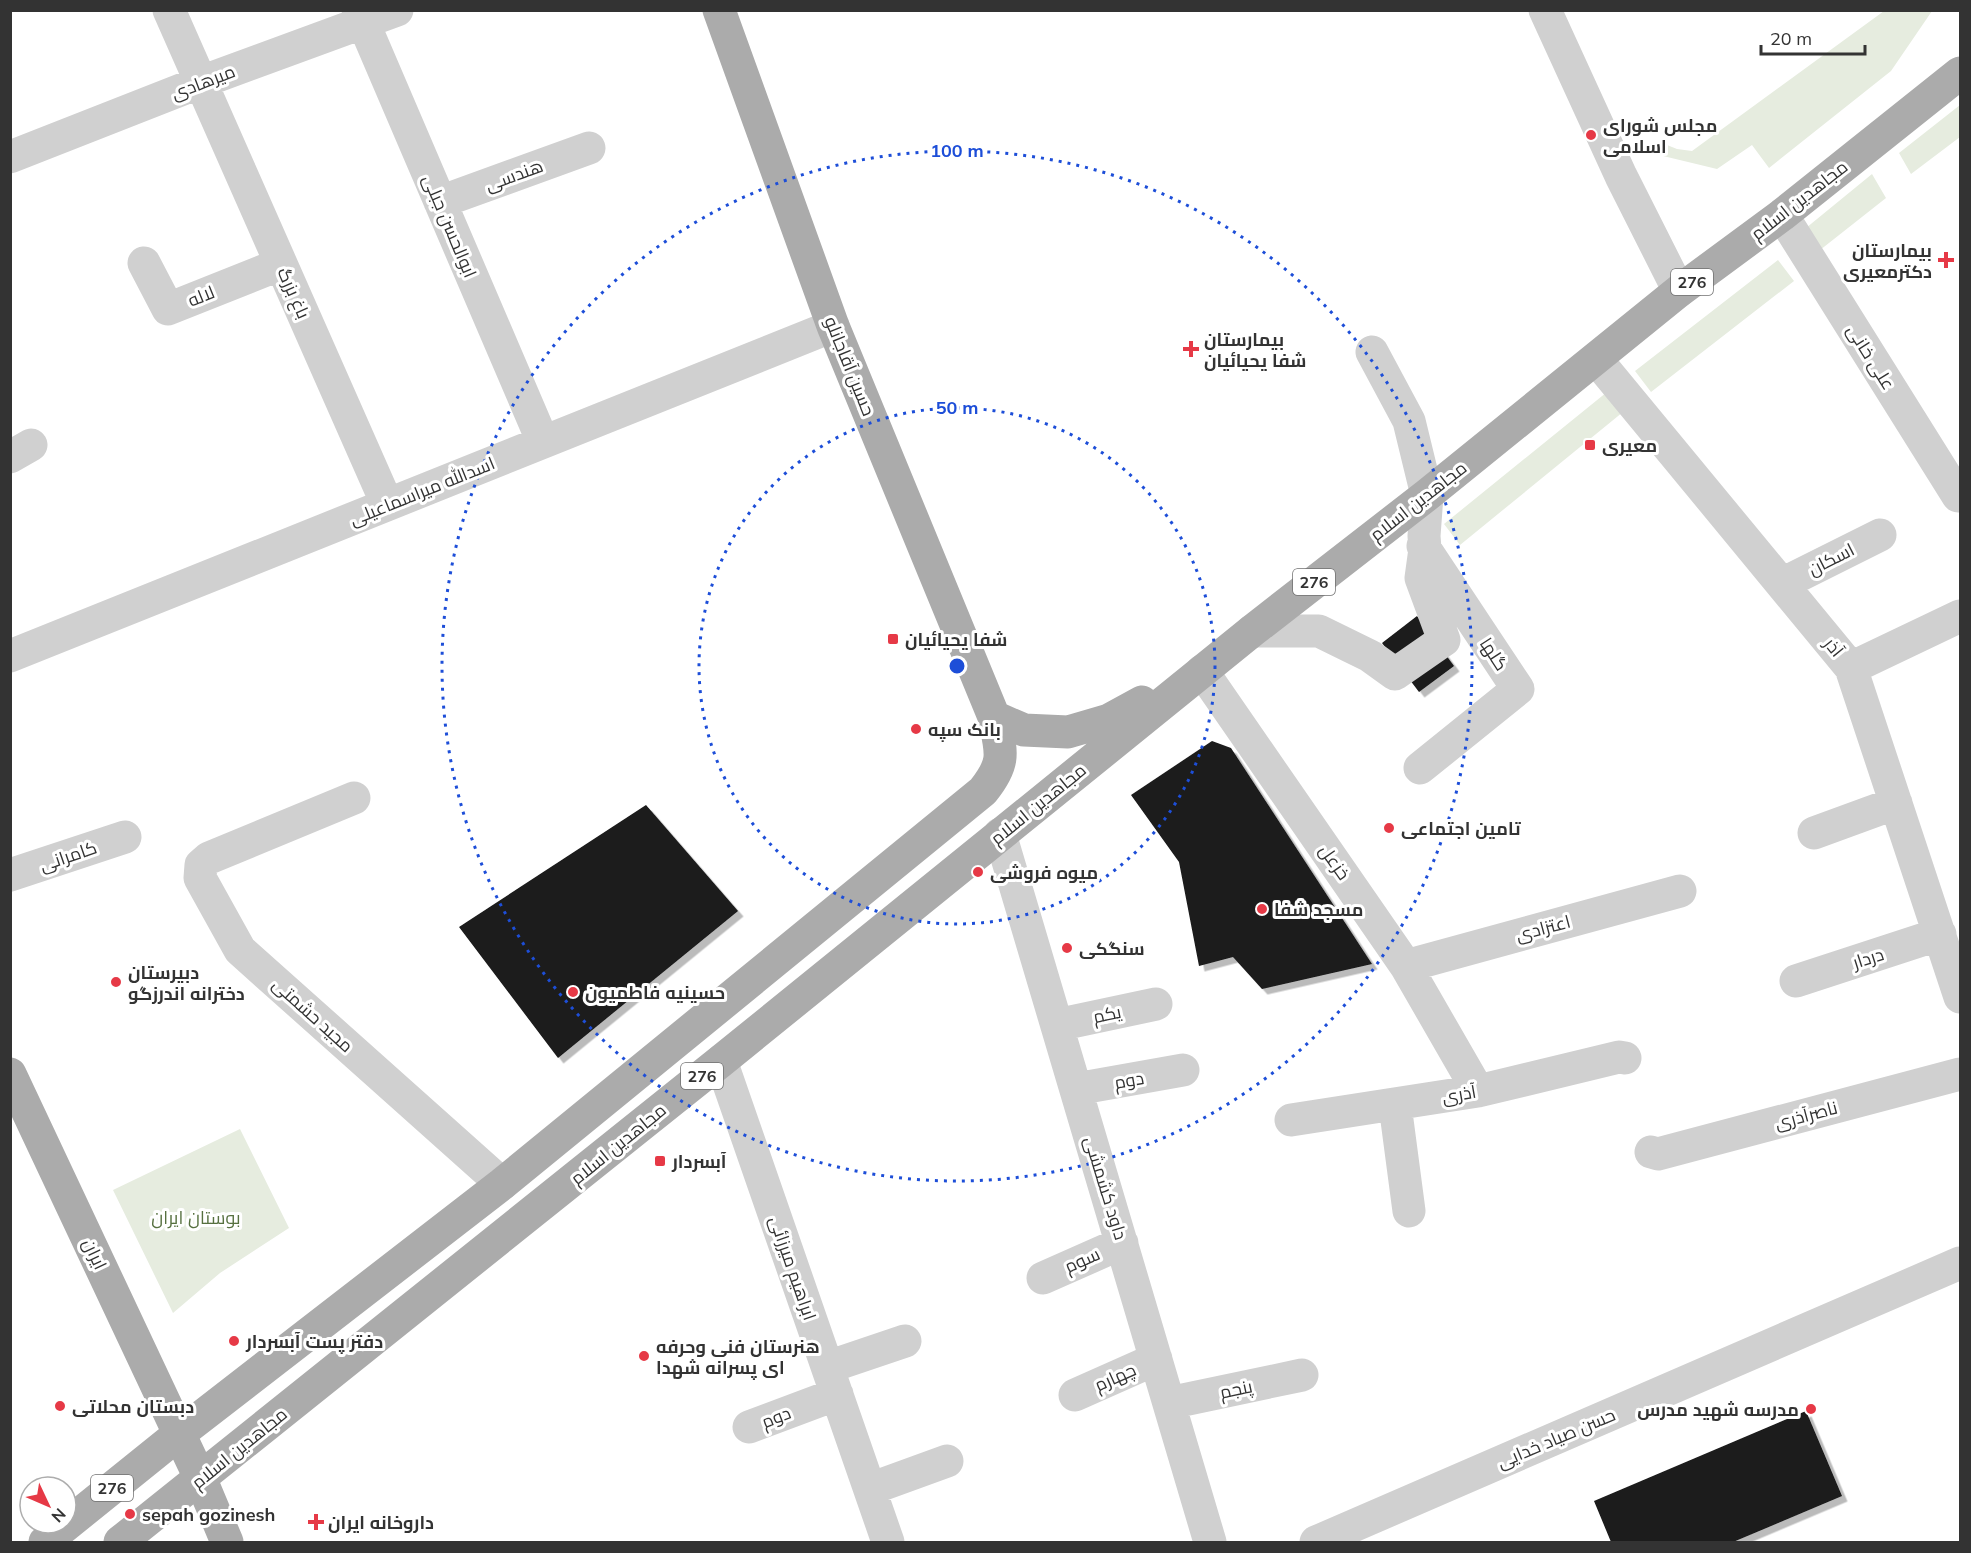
<svg xmlns="http://www.w3.org/2000/svg" width="1971" height="1553" viewBox="0 0 1971 1553" font-family="Mulish,Cairo,sans-serif">
	<style>
		.green { fill: #e6ecdf }
		.building { fill: #1a1a1a; filter: url(#shadow) }
		.lines { fill: none; stroke-linecap: round; stroke-linejoin: round }
		.minor { stroke: #d0d0d0; stroke-width: 33 }
		.major { stroke: #ababab; stroke-width: 33 }
		.ring { fill: none; stroke: #1d4ed8; stroke-width: 3; stroke-dasharray: 3 6 }
		.poi-dot { fill: #e63946; stroke: #fff; stroke-width: 2 }
		.labels { text-anchor: middle; dominant-baseline: central; stroke-width: 6; stroke-linejoin: round; paint-order: stroke }
		.shield { fill: #fff; stroke: #707070; stroke-width: 1.5 }
		.shield-label { font-size: 16px; font-weight: bold; fill: #333 }
		.street-label { font-size: 18px; fill: #333; stroke: #fff }
		.poi-label { font-size: 18px; font-weight: bold; fill: #333; stroke: #fff; text-anchor: start }
		.park-label { font-size: 18px; fill: #56703f; stroke: #fff }
		.centre { fill: #1d4ed8; stroke: #fff; stroke-width: 3 }
		.ring-label { font-size: 18px; text-anchor: middle; font-weight: bold; fill: #1d4ed8; stroke: #fff; stroke-width: 6; stroke-linejoin: round; paint-order: stroke }
	</style>
	<defs>
		<filter id="shadow"><feDropShadow dx="5.5" dy="5.5" stdDeviation="0" flood-color="#0004"/></filter>
	</defs>
	<rect width="100%" height="100%" fill="#fff"/>
	<!-- green -->
	<path class="green" d="M 1884,11 L 1932,11 L 1891,71 L 1769,168 L 1752,145 L 1717,169 L 1659,155 L 1652,149 L 1662,143 L 1677,149 L 1692,151 Z
		M 1960,105 L 1960,137 L 1911,174 L 1899,153 Z
		M 1872,174 L 1886,198 L 1815,254 L 1806,228 Z
		M 1778,260 L 1794,281 L 1651,392 L 1635,371 Z
		M 1607,392 L 1623,412 L 1460,545 L 1444,524 Z
		M 240,1129 L 289,1228 L 220,1273 L 173,1313 L 113,1190 Z"/>
	<!-- building -->
	<path class="building" d="M 1417,616 L 1454,666 L 1419,692 L 1382,643 Z
		M 1212,741 L 1231,748 L 1372,964 L 1262,989 L 1233,957 L 1199,966 L 1179,862 L 1131,795 Z
		M 646,805 L 738,911 L 558,1058 L 459,927 Z
		M 1806,1411 L 1842,1496 L 1733,1542 L 1611,1542 L 1594,1501 Z"/>
	<g class="lines">
		<!-- minor -->
		<path class="minor" d="M 169,10 L 387,504
			M 358,10 L 543,442
			M 1545,10 L 1621,176 L 1679,291
			M 10,157 L 201,82 L 397,10
			M 440,202 L 589,148
			M 1782,215 L 1958,496 L 1960,494
			M 144,263 L 168,309 L 281,264
			M 1596,359 L 1851,668 L 1960,997
			M 10,457 L 31,445
			M 1782,584 L 1880,535
			M 1252,631 L 1319,631 L 1370,656 L 1395,674 L 1444,640 L 1421,578 L 1425,549 L 1424,536 L 1427,495 L 1409,421 L 1372,352
			M 10,656 L 833,326
			M 1851,668 L 1960,616
			M 1202,671 L 1406,966 L 1478,1091
			M 1420,768 L 1518,689 L 1423,546
			M 354,798 L 209,858 L 201,865 L 200,878 L 240,950 L 502,1184
			M 1814,833 L 1896,803
			M 1000,834 L 1210,1542
			M 10,875 L 125,837
			M 1406,966 L 1680,891
			M 1796,981 L 1940,934
			M 1057,1025 L 1156,1004
			M 721,1061 L 888,1542
			M 1076,1089 L 1183,1070
			M 1395,1105 L 1409,1211
			M 1291,1120 L 1478,1091 L 1619,1057 L 1625,1058
			M 1651,1152 L 1658,1154 L 1960,1074
			M 1043,1278 L 1122,1243
			M 828,1367 L 905,1341
			M 1075,1395 L 1156,1359
			M 1169,1403 L 1302,1375
			M 749,1427 L 837,1394
			M 870,1489 L 947,1461
			M 1316,1542 L 1960,1263"/>
		<!-- major -->
		<path class="major" d="M 994,717 L 1024,730 L 1068,732 L 1109,720 L 1142,702
			M 10,1074 L 201,1480 L 227,1542
			M 45,1542 L 179,1434 L 502,1184 L 983,791 C 1007,761 1001,752 994,717 L 833,326 L 719,10
			M 120,1542 L 721,1061 L 1252,631 L 1427,495 L 1679,291 L 1782,215 L 1960,73"/>
	</g>
	<!-- distance rings -->
	<g class="ring">
		<circle cx="957" cy="666" r="258"/>
		<circle cx="957" cy="666" r="515"/>
	</g>
	<!-- markers -->
	<g class="poi-dot">
		<circle cx="1591" cy="135" r="6"/>
		<path d="M1943 251h6v6h6v6h-6v6h-6v-6h-6v-6h6z"/>
		<path d="M1188 340h6v6h6v6h-6v6h-6v-6h-6v-6h6z"/>
		<rect x="1584" y="439" width="12" height="12" rx="3"/>
		<rect x="887" y="633" width="12" height="12" rx="3"/>
		<circle cx="916" cy="729" r="6"/>
		<circle cx="1389" cy="828" r="6"/>
		<circle cx="978" cy="872" r="6"/>
		<circle cx="1262" cy="909" r="6"/>
		<circle cx="1067" cy="948" r="6"/>
		<circle cx="116" cy="982" r="6"/>
		<circle cx="573" cy="992" r="6"/>
		<rect x="654" y="1155" width="12" height="12" rx="3"/>
		<circle cx="234" cy="1341" r="6"/>
		<circle cx="644" cy="1356" r="6"/>
		<circle cx="60" cy="1406" r="6"/>
		<circle cx="1811" cy="1409" r="6"/>
		<circle cx="130" cy="1514" r="6"/>
		<path d="M313 1513h6v6h6v6h-6v6h-6v-6h-6v-6h6z"/>
	</g>
	<g class="labels">
		<!-- shield labels -->
		<g class="shield">
			<rect x="1671" y="269" width="42" height="26" rx="4.5"/>
			<rect x="1293" y="569" width="42" height="26" rx="4.5"/>
			<rect x="681" y="1063" width="42" height="26" rx="4.5"/>
			<rect x="91" y="1475" width="42" height="26" rx="4.5"/>
		</g>
		<g class="shield-label">
			<text x="1692" y="282">276</text>
			<text x="1314" y="582">276</text>
			<text x="702" y="1076">276</text>
			<text x="112" y="1488">276</text>
		</g>
		<!-- street labels -->
		<g class="street-label">
			<text transform="translate(203 82) rotate(-21)">میرهادی</text>
			<text transform="translate(514 175) rotate(-20)">هندسی</text>
			<text transform="translate(1799 200) rotate(-38)">مجاهدین اسلام</text>
			<text transform="translate(450 226) rotate(67)">ابوالحسن جبلی</text>
			<text transform="translate(294 293) rotate(66)">باغ بزرگ</text>
			<text transform="translate(201 296) rotate(-22)">لاله</text>
			<text transform="translate(1871 357) rotate(58)">علی خانی</text>
			<text transform="translate(850 366) rotate(68)">حسین آقاجانلو</text>
			<text transform="translate(422 491) rotate(-22)">اسدالله میراسماعیلی</text>
			<text transform="translate(1418 501) rotate(-38)">مجاهدین اسلام</text>
			<text transform="translate(1831 559) rotate(-27)">اسکان</text>
			<text transform="translate(1834 647) rotate(51)">آذر</text>
			<text transform="translate(1494 654) rotate(57)">گلها</text>
			<text transform="translate(1038 804) rotate(-39)">مجاهدین اسلام</text>
			<text transform="translate(68 856) rotate(-19)">کامرانی</text>
			<text transform="translate(1335 862) rotate(55)">خزعل</text>
			<text transform="translate(1543 928) rotate(-15)">اعتزادی</text>
			<text transform="translate(1868 958) rotate(-18)">دردار</text>
			<text transform="translate(1107 1014) rotate(-12)">یکم</text>
			<text transform="translate(313 1015) rotate(42)">مجید حشمتی</text>
			<text transform="translate(1129 1080) rotate(-10)">دوم</text>
			<text transform="translate(1459 1094) rotate(-10)">آذری</text>
			<text transform="translate(1806 1115) rotate(-15)">ناصرآذری</text>
			<text transform="translate(618 1144) rotate(-39)">مجاهدین اسلام</text>
			<text transform="translate(1106 1188) rotate(73)">داود کشمشی</text>
			<text transform="translate(95 1254) rotate(65)">ایران</text>
			<text transform="translate(1082 1260) rotate(-24)">سوم</text>
			<text transform="translate(793 1268) rotate(71)">ابراهیم میرزائی</text>
			<text transform="translate(1115 1377) rotate(-24)">چهارم</text>
			<text transform="translate(1236 1389) rotate(-12)">پنجم</text>
			<text transform="translate(776 1417) rotate(-21)">دوم</text>
			<text transform="translate(1556 1438) rotate(-23)">حسن صیاد خدایی</text>
			<text transform="translate(239 1448) rotate(-39)">مجاهدین اسلام</text>
		</g>
		<!-- poi labels -->
		<g class="poi-label">
			<text x="1603" y="125">مجلس شورای<tspan x="1603" dy="21">اسلامی</tspan></text>
			<text x="1932" y="250" text-anchor="end">بیمارستان<tspan x="1932" dy="21">دکترمعیری</tspan></text>
			<text x="1204" y="339">بیمارستان<tspan x="1204" dy="21">شفا یحیائیان</tspan></text>
			<text x="1602" y="445">معیری</text>
			<text x="905" y="639">شفا یحیائیان</text>
			<text x="928" y="729">بانک سپه</text>
			<text x="1401" y="828">تامین اجتماعی</text>
			<text x="990" y="872">میوه فروشی</text>
			<text x="1274" y="909">مسجد شفا</text>
			<text x="1079" y="948">سنگکی</text>
			<text x="128" y="972">دبیرستان<tspan x="128" dy="21">دخترانه اندرزگو</tspan></text>
			<text x="585" y="992">حسینیه فاطمیون</text>
			<text x="672" y="1161">آبسردار</text>
			<text x="246" y="1341">دفتر پست آبسردار</text>
			<text x="656" y="1346">هنرستان فنی وحرفه<tspan x="656" dy="21">ای پسرانه شهدا</tspan></text>
			<text x="72" y="1406">دبستان محلاتی</text>
			<text x="1799" y="1409" text-anchor="end">مدرسه شهید مدرس</text>
			<text x="142" y="1514">sepah gozinesh</text>
			<text x="328" y="1522">داروخانه ایران</text>
		</g>
		<!-- park labels -->
		<g class="park-label">
			<text x="196" y="1217">بوستان ایران</text>
		</g>
	</g>
	<circle cx="957" cy="666" r="9" class="centre"/>
	<g class="ring-label">
		<text x="957" y="157">100 m</text>
		<text x="957" y="414">50 m</text>
	</g>
	<!-- border -->
	<rect width="1971" height="1553" fill="none" stroke="#333333" stroke-width="24"/>
	<!-- north arrow -->
	<g transform="translate(48 1505) rotate(134)"><circle r="28" fill="#ffffff" stroke="#adadad" stroke-width="1.5"/>
	<path d="M0-4.5L10 22L0 15L-10 22Z" fill="#e63946"/>
	<text y="-9" font-size="16" font-weight="bold" text-anchor="middle" fill="#333333">N</text>
	</g>
	<!-- scale -->
	<path d="M1761 45v9h104v-9" fill="none" stroke="#333333" stroke-width="3"/>
	<text x="1770" y="45" font-size="18" fill="#333333" stroke="#ffffff" stroke-width="4.5" paint-order="stroke">20 m</text>
</svg>
